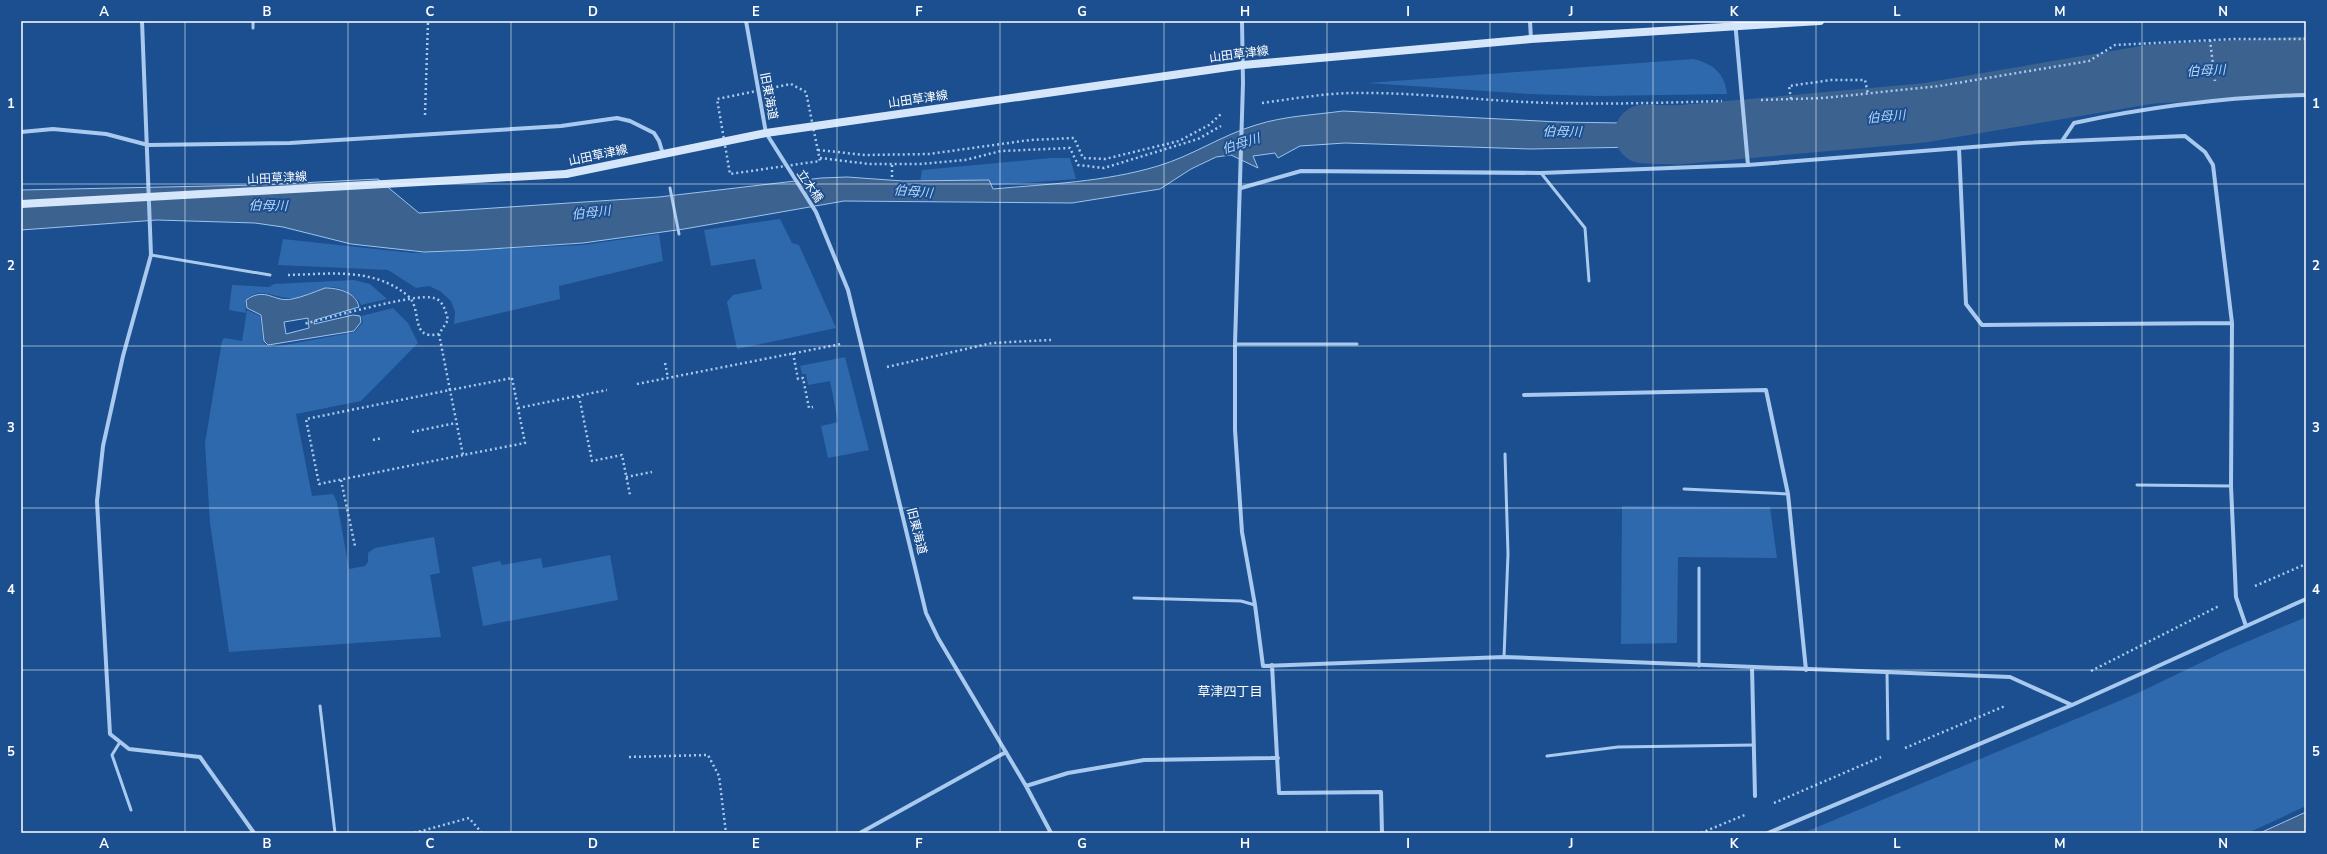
<svg xmlns="http://www.w3.org/2000/svg" width="2327" height="854" viewBox="0 0 2327 854" font-family="'Nunito Sans','Noto Sans JP',sans-serif">
	<style>
		.green { fill: #2e69ad }
		.water { fill: #3c6290; stroke: #9cc4f0; fill-rule: evenodd }
		.lines { fill: none; stroke-linecap: round; stroke-linejoin: round }
		.river { stroke: #3c6290; stroke-width: 59 }
		.path { stroke: #a9c9ee; stroke-width: 2.5; stroke-dasharray: 2 3; stroke-linecap: butt }
		.service { stroke: #a9c9ee; stroke-width: 3 }
		.minor { stroke: #a9c9ee; stroke-width: 4 }
		.secondary { stroke: #d6e6fa; stroke-width: 8 }
		.secondary-bridge { stroke: #d6e6fa; stroke-width: 8 }
		.grid { fill: none; stroke: #fff; stroke-width: 1; stroke-opacity: 0.55 }
		.labels { text-anchor: middle; dominant-baseline: central; stroke-width: 4; stroke-linejoin: round; paint-order: stroke }
		.street-label { font-size: 12px; fill: #fff; stroke: #1b4f8f }
		.water-label { font-size: 13px; font-style: italic; fill: #b5d3f5; stroke: #1b4f8f }
		.neighbourhood-label { font-size: 13px; fill: #fff; stroke: #1b4f8f }
		.neatline { fill: none; stroke: #fff; stroke-width: 1.5 }
		.grid-label { font-size: 13px; text-anchor: middle; font-weight: bold; fill: #fff }
	</style>
	<rect width="100%" height="100%" fill="#1b4f8f"/>
	<!-- green -->
	<path class="green" d="M 1693,59 C 1712,63 1725,73 1727,94 L 1598,96 L 1528,94 L 1367,83 Z
		M 1051,158 L 1070,158 L 1076,179 L 970,187 L 920,183 L 922,170 Z
		M 780,219 L 792,243 L 799,245 L 836,328 L 737,349 L 727,302 L 733,295 L 762,289 L 755,259 L 711,266 L 704,230 Z
		M 659,234 L 663,261 L 559,286 L 560,299 L 454,324 L 455,312 L 451,301 L 440,291 L 429,286 L 416,288 L 388,270 L 278,265 L 283,239 L 413,253 L 583,245 Z
		M 354,280 L 370,284 L 387,299 L 361,305 C 359,300 355,297 350,294 C 326,276 311,300 289,298 C 271,297 261,286 245,300 L 246,313 L 229,310 L 232,285 L 269,287 L 274,284 Z
		M 393,308 L 408,323 L 418,343 L 361,401 L 296,414 L 312,496 L 333,494 L 337,502 L 349,569 L 365,566 L 368,562 L 368,553 L 375,548 L 434,537 L 440,573 L 430,575 L 441,637 L 229,652 L 210,523 L 205,443 L 222,341 L 224,338 L 242,341 L 247,310 L 260,316 L 263,341 L 267,346 L 274,347 L 355,332 L 363,322 L 361,316 Z
		M 845,357 L 869,450 L 828,458 L 821,426 L 838,422 L 830,381 L 808,385 L 806,374 L 802,374 L 800,366 Z
		M 1622,506 L 1770,507 L 1777,558 L 1678,557 L 1677,643 L 1621,644 Z
		M 610,555 L 618,600 L 483,626 L 472,567 L 500,561 L 502,565 L 541,558 L 543,568 Z
		M 2306,617 L 2306,806 L 2248,833 L 1803,833 L 2138,693 L 2225,651 Z"/>
	<!-- water -->
	<path class="water" d="M 1343,111 L 1559,122 L 1686,124 L 1725,121 L 1725,142 L 1641,147 L 1530,149 L 1345,143 L 1300,146 L 1278,158 L 1275,153 L 1253,156 L 1258,168 L 1231,155 L 1216,157 L 1191,169 L 1160,189 L 1072,203 L 844,201 L 684,229 L 583,243 L 475,250 L 424,252 L 351,244 L 283,227 L 255,223 L 157,220 L 21,230 L 21,190 L 259,185 L 378,179 L 419,213 L 659,197 L 821,178 L 847,177 L 903,181 L 989,180 L 993,189 C 1048,184 1105,182 1158,166 C 1192,156 1222,135 1256,125 C 1284,116 1314,115 1343,111 Z
		M 325,288 C 338,288 356,292 359,307 L 315,320 L 314,324 L 353,315 L 360,316 L 361,322 L 354,331 L 268,345 L 264,341 L 261,315 L 247,308 L 246,300 C 266,286 274,303 292,299 C 303,297 314,292 325,288 ZM 308,318 L 309,328 L 286,334 L 284,322 Z
		M 2306,812 L 2306,833 L 2260,833 Z"/>
	<g class="lines">
		<!-- river -->
		<path class="river" d="M 1644,134 L 1677,135 L 1923,113 L 2152,74 L 2306,66"/>
		<!-- path -->
		<path class="path" d="M 2210,40 L 2215,81
			M 791,84 L 806,92 L 820,161 L 730,174 L 717,99 Z
			M 1791,99 L 1789,86 L 1831,80 L 1865,80 L 1868,94
			M 1761,100 L 1824,98 L 1939,86 L 2089,61 L 2115,45 L 2234,39 L 2306,39
			M 1262,103 C 1291,99 1320,94 1350,93 C 1409,92 1467,99 1525,102 C 1591,105 1657,103 1722,101
			M 425,115 L 428,21
			M 818,150 L 865,155 L 929,154 L 1030,140 L 1074,138 L 1083,158 L 1105,159 L 1179,141 L 1209,125 L 1221,114
			M 820,158 L 869,164 L 920,164 L 965,160 L 1001,151 L 1070,148 L 1078,165 L 1104,168 L 1198,139 L 1221,126
			M 892,177 L 892,163
			M 288,275 C 330,274 374,267 408,296 C 423,309 409,341 439,334 L 448,320 C 446,312 443,300 434,298 C 418,292 326,319 303,324
			M 439,334 L 450,390 L 306,419 L 319,484 L 463,455
			M 793,353 L 798,379 L 803,378 L 809,408 L 813,407
			M 665,363 L 668,378
			M 887,367 L 992,343 L 1051,340
			M 512,378 L 525,443 L 463,455 L 450,390 Z
			M 637,384 L 841,344
			M 579,396 L 592,461 L 622,455 L 630,495
			M 518,408 L 607,390
			M 412,432 L 456,423
			M 373,440 L 382,438
			M 626,477 L 652,472
			M 341,480 L 355,546
			M 2255,586 L 2306,564
			M 2091,671 L 2219,606
			M 1905,748 L 2005,706
			M 629,757 L 708,755 L 719,776 L 726,833
			M 1774,803 L 1881,757
			M 414,833 L 469,818 L 482,833
			M 1701,833 L 1747,814"/>
		<!-- service -->
		<path class="service" d="M 253,21 L 253,28
			M 1541,173 L 1585,228 L 1589,281
			M 670,188 L 679,234
			M 151,255 L 270,275
			M 1235,344 L 1357,344
			M 2137,485 L 2231,486
			M 1684,489 L 1788,494
			M 1134,598 L 1241,601 L 1255,605
			M 1504,657 L 1508,554 L 1505,454
			M 1699,666 L 1699,568
			M 1887,672 L 1888,739
			M 320,706 L 335,833
			M 120,742 L 112,755 L 131,810
			M 1547,756 L 1618,747 L 1754,745"/>
		<!-- minor -->
		<path class="minor" d="M 142,21 L 151,255 L 123,356 L 103,446 L 97,501 L 110,734 L 129,749 L 200,757 L 254,833
			M 746,21 L 766,133 L 816,212 L 848,290 L 926,613 L 938,638 L 1026,786 L 1051,833
			M 1242,21 L 1243,83 L 1235,344 L 1235,430 L 1242,532 L 1255,605 L 1263,666 L 1504,657 L 2010,677 L 2072,705
			M 1530,21 L 1531,39
			M 1735,21 L 1748,165
			M 21,132 L 53,129 L 106,134 L 148,145 L 290,143 L 561,126 L 617,118 L 630,121 L 654,133 L 659,141 L 663,154
			M 2062,141 L 2074,123 C 2149,107 2229,97 2306,95
			M 1959,148 L 1966,304 L 1982,325 L 2232,323
			M 1241,188 L 1301,171 L 1541,173 L 1748,165 L 2023,143 L 2185,136 L 2205,152 L 2213,165 L 2232,323 L 2231,486 L 2236,597 L 2246,626
			M 1524,395 L 1766,390 L 1788,494 L 1806,670
			M 1272,665 L 1279,793 L 1381,792 L 1382,833
			M 1752,667 L 1755,796
			M 1026,786 L 1068,773 L 1144,760 L 1278,758
			M 860,833 L 1006,752
			M 1768,833 L 2072,705 L 2306,599"/>
		<!-- secondary -->
		<path class="secondary" d="M 566,174 L 766,133 L 1243,65 L 1531,39 L 1820,21"/>
		<!-- secondary-bridge -->
		<path class="secondary-bridge" d="M 21,204 L 566,174"/>
	</g>
	<!-- grid -->
	<path class="grid" d="M 185,21 L 185,833M 348,21 L 348,833M 511,21 L 511,833M 674,21 L 674,833M 837,21 L 837,833M 1000,21 L 1000,833M 1164,21 L 1164,833M 1327,21 L 1327,833M 1490,21 L 1490,833M 1653,21 L 1653,833M 1816,21 L 1816,833M 1979,21 L 1979,833M 2142,21 L 2142,833M 21,184 L 2306,184M 21,346 L 2306,346M 21,508 L 2306,508M 21,670 L 2306,670"/>
	<g class="labels">
		<!-- street labels -->
		<g class="street-label">
			<text transform="translate(1239 54) rotate(-7)">山田草津線</text>
			<text transform="translate(769 96) rotate(79)">旧東海道</text>
			<text transform="translate(918 99) rotate(-8)">山田草津線</text>
			<text transform="translate(598 155) rotate(-12)">山田草津線</text>
			<text transform="translate(277 178) rotate(-3)">山田草津線</text>
			<text transform="translate(810 186) rotate(56)">立木橋</text>
			<text transform="translate(917 531) rotate(76)">旧東海道</text>
		</g>
		<!-- water labels -->
		<g class="water-label">
			<text transform="translate(2206 71) rotate(-3)">伯母川</text>
			<text transform="translate(1886 117) rotate(-5)">伯母川</text>
			<text transform="translate(1562 132) rotate(1)">伯母川</text>
			<text transform="translate(1241 144) rotate(-18)">伯母川</text>
			<text transform="translate(913 192) rotate(5)">伯母川</text>
			<text transform="translate(268 206) rotate(1)">伯母川</text>
			<text transform="translate(591 213) rotate(-6)">伯母川</text>
		</g>
		<!-- neighbourhood labels -->
		<g class="neighbourhood-label">
			<text x="1230" y="692">草津四丁目</text>
		</g>
	</g>
	<!-- border -->
	<rect width="2327" height="854" fill="none" stroke="#1b4f8f" stroke-width="44"/>
	<rect x="22" y="22" width="2283" height="810" class="neatline"/>
	<g class="grid-label">
		<text x="104" y="16">A</text>
		<text x="267" y="16">B</text>
		<text x="430" y="16">C</text>
		<text x="593" y="16">D</text>
		<text x="756" y="16">E</text>
		<text x="919" y="16">F</text>
		<text x="1082" y="16">G</text>
		<text x="1245" y="16">H</text>
		<text x="1408" y="16">I</text>
		<text x="1571" y="16">J</text>
		<text x="1734" y="16">K</text>
		<text x="1897" y="16">L</text>
		<text x="2060" y="16">M</text>
		<text x="2223" y="16">N</text>
		<text x="11" y="108">1</text>
		<text x="2316" y="108">1</text>
		<text x="11" y="270">2</text>
		<text x="2316" y="270">2</text>
		<text x="11" y="432">3</text>
		<text x="2316" y="432">3</text>
		<text x="11" y="594">4</text>
		<text x="2316" y="594">4</text>
		<text x="11" y="756">5</text>
		<text x="2316" y="756">5</text>
		<text x="104" y="848">A</text>
		<text x="267" y="848">B</text>
		<text x="430" y="848">C</text>
		<text x="593" y="848">D</text>
		<text x="756" y="848">E</text>
		<text x="919" y="848">F</text>
		<text x="1082" y="848">G</text>
		<text x="1245" y="848">H</text>
		<text x="1408" y="848">I</text>
		<text x="1571" y="848">J</text>
		<text x="1734" y="848">K</text>
		<text x="1897" y="848">L</text>
		<text x="2060" y="848">M</text>
		<text x="2223" y="848">N</text>
	</g>
</svg>
